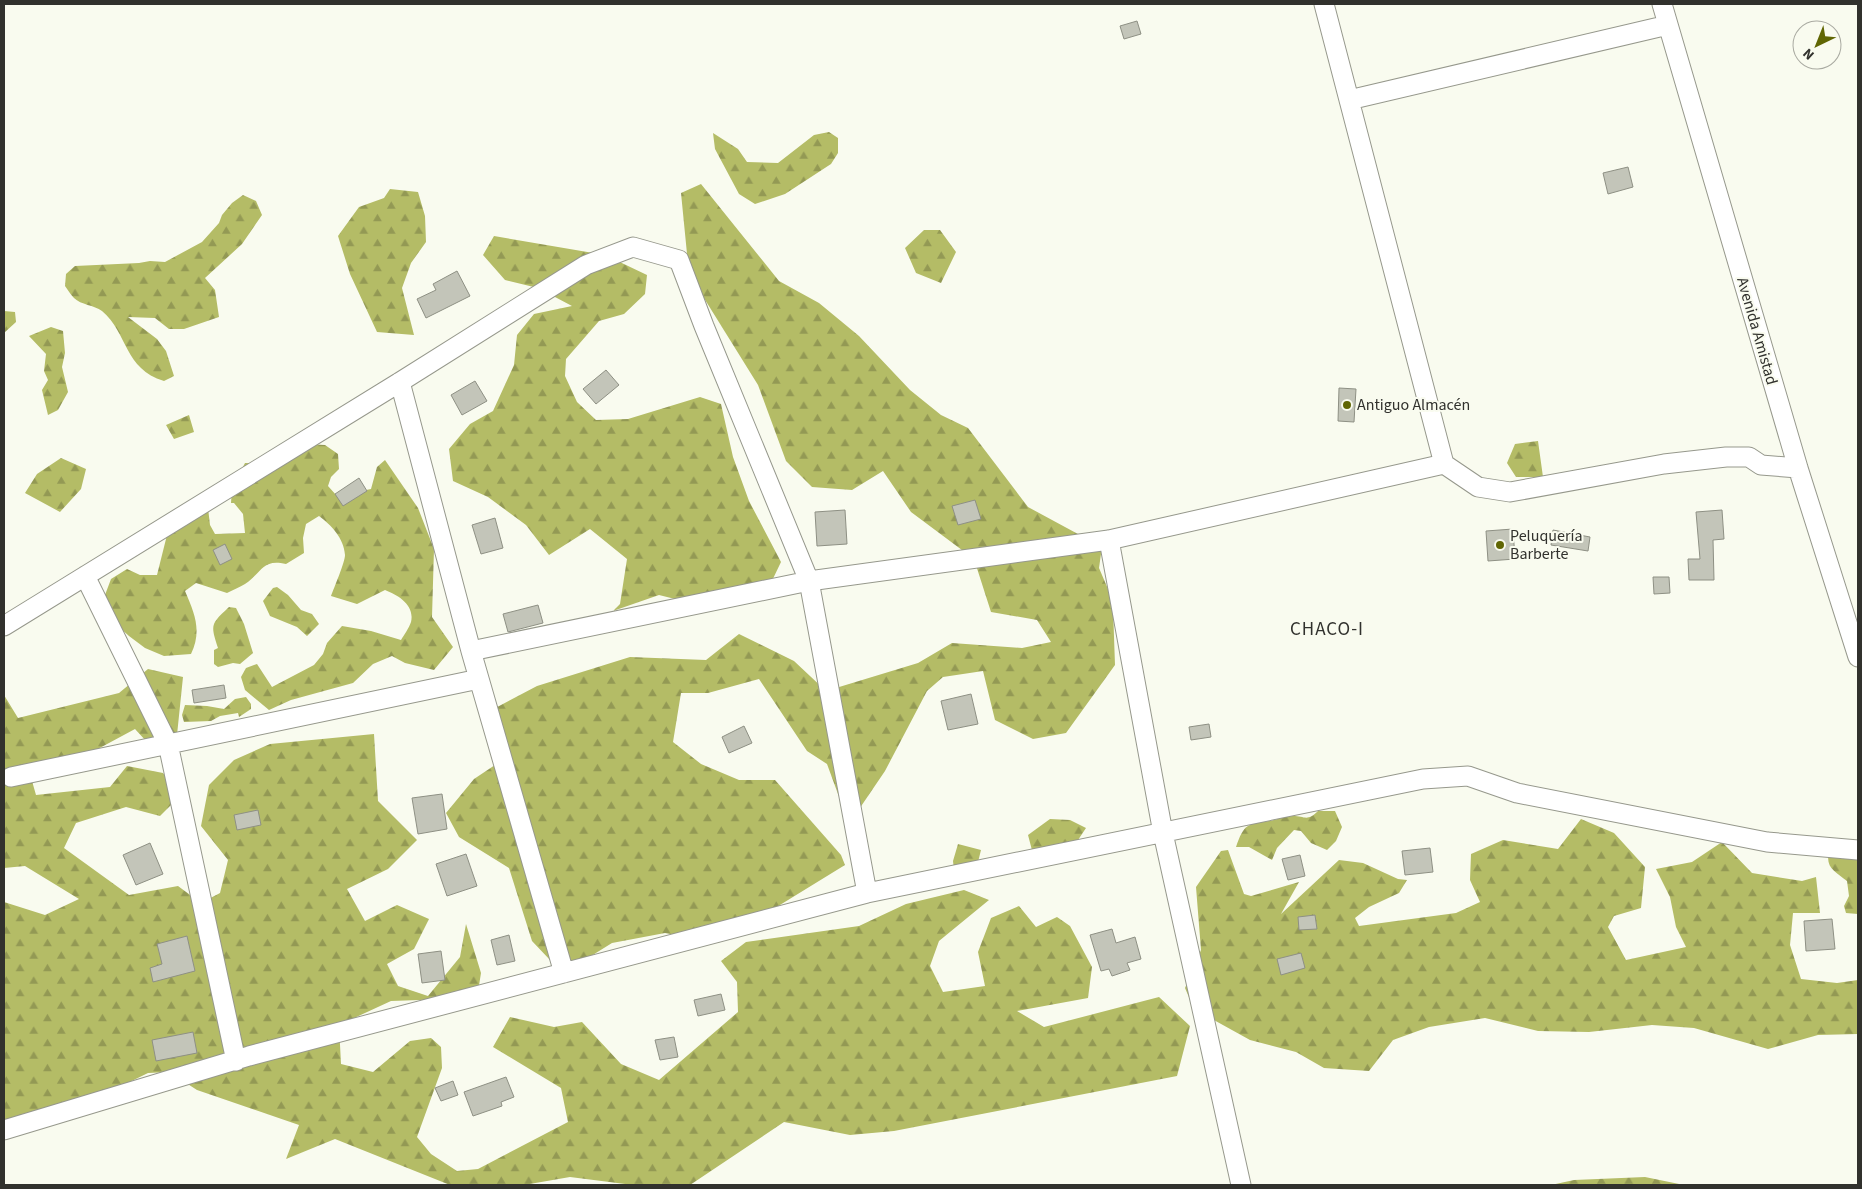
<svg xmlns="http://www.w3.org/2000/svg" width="1862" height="1189" viewBox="0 0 1862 1189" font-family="'Source Sans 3',sans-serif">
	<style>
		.forest { fill: url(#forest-firs) }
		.building { fill: #c3c5b9; stroke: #8e9084 }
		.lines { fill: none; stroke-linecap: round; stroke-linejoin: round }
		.street-casing { stroke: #96988c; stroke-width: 21 }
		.street { stroke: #fff; stroke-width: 19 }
		.poi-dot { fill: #606603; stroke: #f9fbef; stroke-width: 2 }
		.labels { text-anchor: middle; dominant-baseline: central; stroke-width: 4; stroke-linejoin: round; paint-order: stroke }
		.street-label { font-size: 16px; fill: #31312d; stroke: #f9fbef }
		.poi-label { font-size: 16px; fill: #31312d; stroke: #f9fbef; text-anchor: start }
		.quarter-label { font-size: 19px; letter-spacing: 1px; fill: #31312d; stroke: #f9fbef }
	</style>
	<defs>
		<pattern id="forest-firs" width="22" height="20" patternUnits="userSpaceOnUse" patternTransform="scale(1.25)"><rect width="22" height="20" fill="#b4bc66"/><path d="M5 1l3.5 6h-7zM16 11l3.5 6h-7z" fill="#939954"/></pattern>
	</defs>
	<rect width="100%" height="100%" fill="#f9fbef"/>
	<!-- forest -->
	<path class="forest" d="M 829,132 L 838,138 L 838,153 L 831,164 L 785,194 L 755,204 L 739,194 L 715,149 L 713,133 L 738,149 L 747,162 L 778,163 L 814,135 Z
		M 701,184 L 779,281 L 819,303 L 859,336 L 910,390 L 941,415 L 968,428 L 1028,507 L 1102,547 L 1099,568 L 1108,589 L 1113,608 L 1115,665 L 1066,733 L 1033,739 L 995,720 L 983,671 L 943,677 L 927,691 L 885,771 L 849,824 L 827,764 L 807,751 L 759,679 L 708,693 L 681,693 L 673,742 L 701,764 L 739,780 L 775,780 L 841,855 L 845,865 L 718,943 L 665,933 L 612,943 L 575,966 L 550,960 L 532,941 L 509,868 L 459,837 L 446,813 L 474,779 L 498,763 L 484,714 L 537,686 L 630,657 L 706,660 L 739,634 L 794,661 L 826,691 L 918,663 L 952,643 L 1022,648 L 1051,642 L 1037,620 L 991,612 L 974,559 L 911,512 L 883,471 L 852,490 L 812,487 L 786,461 L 758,385 L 689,274 L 681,193 Z
		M 390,189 L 418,192 L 425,216 L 426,242 L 411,263 L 402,288 L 414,335 L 377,332 L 350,274 L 338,236 L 359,207 L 384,198 Z
		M 243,195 L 256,201 L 262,215 L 242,244 L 205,278 L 215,290 L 219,317 L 184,329 L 169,329 L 155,318 L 128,317 L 157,339 L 166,351 L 174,376 L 164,381 C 124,369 128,333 102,311 C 94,305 81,305 74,298 C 71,295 68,290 65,286 L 66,274 L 75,266 L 139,263 L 150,261 L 165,262 L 202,242 L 219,223 L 222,215 L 232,203 Z
		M 924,230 L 940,230 L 956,252 L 941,283 L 916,273 L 905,248 Z
		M 494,236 L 605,255 L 647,275 L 645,294 L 624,314 L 599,321 L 566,359 L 565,376 L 577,402 L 596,420 L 628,419 L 700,397 L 721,404 L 733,457 L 749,501 L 781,562 L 769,587 L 687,602 L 659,595 L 613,611 L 620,604 L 627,559 L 590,529 L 549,555 L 526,525 L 488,497 L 453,481 L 449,449 L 470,424 L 493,411 L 514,365 L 517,335 L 534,314 L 572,306 L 538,288 L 505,280 L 483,255 Z
		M 4,311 L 15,312 L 16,322 L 4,333 Z
		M 51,327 L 63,331 L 65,353 L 62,367 L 68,392 L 58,410 L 48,415 L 42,390 L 48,380 L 44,371 L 46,354 L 29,336 Z
		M 189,415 L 194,432 L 174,439 L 166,425 Z
		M 1538,441 L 1543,477 L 1516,477 L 1507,463 L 1515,444 Z
		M 305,444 L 325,445 L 338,454 L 339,469 L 331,477 L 328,486 L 337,496 L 371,489 L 377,467 L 385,460 L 418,508 L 434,549 L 432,617 L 453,647 L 434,670 L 405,663 L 392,656 L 373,664 L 353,683 L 291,700 L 269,710 L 245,690 L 241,677 L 246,668 L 257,664 L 272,687 L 314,665 L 323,654 L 327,643 L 342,626 L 371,631 L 401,640 C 404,635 409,628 411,622 C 415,605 398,595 385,590 L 357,604 L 331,596 C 334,588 345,562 345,555 C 344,538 331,525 319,516 L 306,524 L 303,538 L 304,553 L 286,564 C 262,558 262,573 245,584 C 240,587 233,590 227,593 L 196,583 L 185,591 C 195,614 202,631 191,654 L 164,656 L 145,648 L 129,636 L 110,619 L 105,595 L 111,579 L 127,569 L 140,575 L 157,575 L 168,531 L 208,508 L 210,525 L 215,534 L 245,533 L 243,514 L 234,503 L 231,503 L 232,488 L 245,463 L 284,464 Z
		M 61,458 L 86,469 L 81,489 L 60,512 L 25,493 L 37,474 Z
		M 277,587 L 288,595 L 301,610 L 312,614 L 319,624 L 307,636 L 297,627 L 270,616 L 263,601 L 273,588 Z
		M 229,607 L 236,608 L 244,624 L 253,653 L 240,664 L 233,663 L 218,667 L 214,664 L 214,650 L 218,648 C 210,624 211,624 229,607 Z
		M 148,669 L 183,677 L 177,735 L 146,741 L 135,729 L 83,757 L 30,774 L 36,795 L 110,787 L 127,766 L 163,773 L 180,796 L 160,816 L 126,807 L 76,823 L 64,848 L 129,895 L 178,886 L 201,903 L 220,893 L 228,860 L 201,826 L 209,785 L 234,760 L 270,744 L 374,734 L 378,801 L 417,840 L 388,869 L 347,889 L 365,921 L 397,905 L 429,919 L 414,949 L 387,964 L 398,986 L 428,996 L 460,957 L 466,924 L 481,973 L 477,998 L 391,1001 L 339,1025 L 341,1064 L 373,1072 L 410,1041 L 431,1038 L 441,1047 L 442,1068 L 417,1137 L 431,1154 L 457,1171 L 478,1169 L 568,1122 L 561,1088 L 493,1047 L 510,1017 L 554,1027 L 582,1022 L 621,1064 L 659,1080 L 738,1012 L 737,982 L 721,961 L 746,942 L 859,926 L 906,904 L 964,890 L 989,900 L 939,941 L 930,966 L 943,992 L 985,986 L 978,952 L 991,918 L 1019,906 L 1036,927 L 1057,917 L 1070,926 L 1092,967 L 1088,998 L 1017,1011 L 1044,1027 L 1159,997 L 1190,1026 L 1177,1076 L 894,1131 L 850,1135 L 784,1122 L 690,1185 L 633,1185 L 570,1177 L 524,1185 L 450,1185 L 335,1139 L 286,1159 L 299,1125 L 197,1090 L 169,1072 L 148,1073 L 54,1119 L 4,1130 L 4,902 L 45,915 L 79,899 L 25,866 L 4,868 L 4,695 L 18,718 L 119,693 Z
		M 246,697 L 251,704 L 251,709 L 239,717 L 238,713 L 220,716 L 211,721 L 184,722 L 182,715 L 185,705 L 207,706 L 224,709 L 235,699 Z
		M 1318,811 L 1335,811 L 1342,827 L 1336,841 L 1327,850 L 1311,843 L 1301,831 L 1294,830 L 1277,848 L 1272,860 L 1249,847 L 1236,847 C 1244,824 1247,824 1269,821 C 1277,820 1285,816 1293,816 C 1305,816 1307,822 1318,811 Z
		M 1050,819 L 1070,820 L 1086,828 L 1074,846 L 1033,854 L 1028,835 Z
		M 1581,819 L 1614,833 L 1645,867 L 1641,908 L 1614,916 L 1608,927 L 1626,960 L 1686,947 L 1676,927 L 1670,897 L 1656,869 L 1692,862 L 1722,842 L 1752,873 L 1802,881 L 1816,877 L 1820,913 L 1793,913 L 1790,945 L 1801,979 L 1837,983 L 1858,980 L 1858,1034 L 1818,1035 L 1768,1049 L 1694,1028 L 1652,1025 L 1589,1032 L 1538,1031 L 1485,1018 L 1429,1027 L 1393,1040 L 1369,1071 L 1324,1068 L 1296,1052 L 1250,1040 L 1194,1009 L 1185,988 L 1201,950 L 1196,887 L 1221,851 L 1228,850 L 1244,894 L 1251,896 L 1299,882 L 1281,914 L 1339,860 L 1363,863 L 1398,879 L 1407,880 L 1399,893 L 1369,907 L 1355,918 L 1359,926 L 1456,913 L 1480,902 L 1470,880 L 1471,854 L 1503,840 L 1558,849 Z
		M 958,844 L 981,850 L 977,866 L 954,870 L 953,861 Z
		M 1829,851 L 1858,852 L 1858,914 L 1846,913 L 1844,906 L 1849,896 L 1847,881 C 1835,871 1825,868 1829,851 Z
		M 1645,1177 L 1684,1185 L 1551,1185 L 1574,1180 Z"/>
	<!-- building -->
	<path class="building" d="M 1137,21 L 1141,34 L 1124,39 L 1120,26 Z
		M 1628,167 L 1633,187 L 1608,194 L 1603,173 Z
		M 457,271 L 470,296 L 426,318 L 417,299 L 436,290 L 433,284 Z
		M 606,370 L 619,385 L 596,404 L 583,389 Z
		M 475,381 L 487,401 L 462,415 L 451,395 Z
		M 1339,388 L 1356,389 L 1354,422 L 1338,421 Z
		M 359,478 L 367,491 L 343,506 L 335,494 Z
		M 975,500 L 981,519 L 958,525 L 952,506 Z
		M 845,510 L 847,544 L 817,546 L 815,512 Z
		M 1722,510 L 1724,539 L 1713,540 L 1714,580 L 1689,580 L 1688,559 L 1700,559 L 1696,512 Z
		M 495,518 L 503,548 L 481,554 L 472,525 Z
		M 1513,529 L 1515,559 L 1488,561 L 1486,531 Z
		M 1553,530 L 1590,537 L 1588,551 L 1551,545 Z
		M 225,544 L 232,559 L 220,565 L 213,550 Z
		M 1653,577 L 1669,577 L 1670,593 L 1654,594 Z
		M 538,605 L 543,623 L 508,632 L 503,614 Z
		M 224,685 L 226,698 L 194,703 L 192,690 Z
		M 971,694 L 978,724 L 948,730 L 941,701 Z
		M 1209,724 L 1211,737 L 1191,740 L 1189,727 Z
		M 744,726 L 752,743 L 729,753 L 722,737 Z
		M 442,794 L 447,829 L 418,834 L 412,798 Z
		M 258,810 L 261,825 L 237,830 L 234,815 Z
		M 150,843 L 163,874 L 136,885 L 123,855 Z
		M 1430,848 L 1433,872 L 1405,875 L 1402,851 Z
		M 466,854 L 477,886 L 447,896 L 436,864 Z
		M 1300,855 L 1305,876 L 1288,880 L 1282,859 Z
		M 1315,915 L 1317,929 L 1299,930 L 1298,917 Z
		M 1832,919 L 1835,949 L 1806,951 L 1804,921 Z
		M 1112,929 L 1116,943 L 1135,937 L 1141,959 L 1127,963 L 1130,970 L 1112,976 L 1109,969 L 1101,971 L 1090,935 Z
		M 509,935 L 515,961 L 497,965 L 491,940 Z
		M 187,936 L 195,971 L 153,982 L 150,968 L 162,964 L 157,944 Z
		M 441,951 L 445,980 L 422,983 L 418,954 Z
		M 1301,953 L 1305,968 L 1281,975 L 1277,959 Z
		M 721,994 L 725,1010 L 698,1016 L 694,1000 Z
		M 193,1032 L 197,1053 L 156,1061 L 152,1040 Z
		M 674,1037 L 678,1057 L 660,1060 L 655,1040 Z
		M 506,1077 L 514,1097 L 501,1102 L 502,1106 L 473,1116 L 464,1092 Z
		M 453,1081 L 458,1095 L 441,1101 L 435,1088 Z"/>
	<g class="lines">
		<!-- street casing -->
		<g class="street-casing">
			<path id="street" d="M 1324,4 L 1444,464 L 1478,487 L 1510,492 L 1664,464 L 1726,457 L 1749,457 L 1761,465 L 1798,468
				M 1662,4 L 1798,468 L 1858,657
				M 1349,100 L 1668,25
				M 400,382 L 471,651 L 564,973
				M 1109,540 L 1163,833 L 1241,1185
				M 85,576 L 168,744 L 236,1061
				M 4,626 L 400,382 L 586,265 L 633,247 L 679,260 L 704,326 L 809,581 L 867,893
				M 471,651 L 809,581 L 1109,540 L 1444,464
				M 11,777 L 479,679
				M 4,1130 L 249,1056 L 867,893 L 1423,779 L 1468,776 L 1517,793 L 1767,842 L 1858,850"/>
		</g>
		<!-- street -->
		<use href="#street" class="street"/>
	</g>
	<!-- markers -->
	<g class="poi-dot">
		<circle cx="1347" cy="405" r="5"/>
		<circle cx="1500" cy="545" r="5"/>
	</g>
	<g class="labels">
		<!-- street labels -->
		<g class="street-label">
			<text transform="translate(1757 331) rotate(74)">Avenida Amistad</text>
		</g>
		<!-- poi labels -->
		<g class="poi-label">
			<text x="1357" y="405">Antiguo Almacén</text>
			<text x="1510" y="536">Peluquería<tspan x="1510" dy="18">Barberte</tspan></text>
		</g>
		<!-- quarter labels -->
		<g class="quarter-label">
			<text x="1327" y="629">CHACO-I</text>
		</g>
	</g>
	<!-- border -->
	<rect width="1862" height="1189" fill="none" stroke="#31312d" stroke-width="10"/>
	<!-- north arrow -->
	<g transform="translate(1817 45) rotate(223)"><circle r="24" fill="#f9fbef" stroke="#a9aaa1"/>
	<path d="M0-4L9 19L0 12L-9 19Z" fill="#606603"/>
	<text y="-8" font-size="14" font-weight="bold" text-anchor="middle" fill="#31312d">N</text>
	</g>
</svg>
